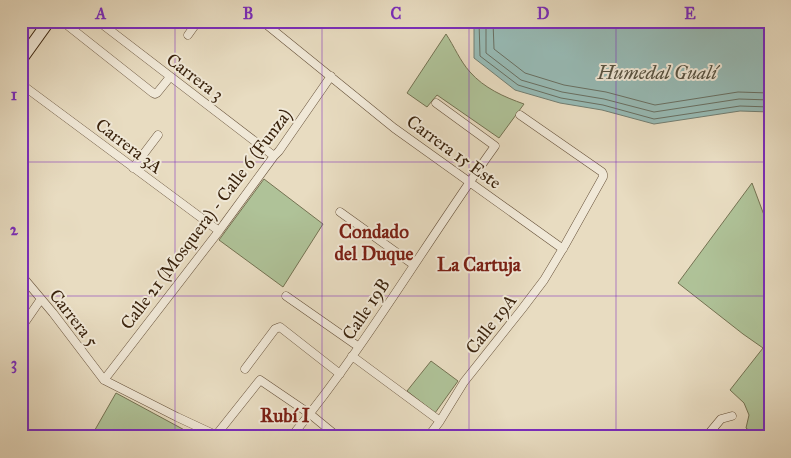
<svg xmlns="http://www.w3.org/2000/svg" width="791" height="458" viewBox="0 0 791 458" font-family="'IM FELL Great Primer',serif">
	<style>
		.green { fill: #afc298; stroke: #747252 }
		.water { fill: #97bbb6; stroke: #727e72 }
		.lines { fill: none; stroke-linecap: round; stroke-linejoin: round }
		.shore { stroke: #686f62; stroke-width: 1 }
		.minor-casing { stroke: #66513a; stroke-width: 9 }
		.secondary-casing { stroke: #3a230d; stroke-width: 13 }
		.minor { stroke: #f0e8d7; stroke-width: 8 }
		.secondary { stroke: #f0e8d7; stroke-width: 11 }
		.grid { fill: none; stroke: #7b2cbf; stroke-width: 1; stroke-opacity: 0.55 }
		.labels { text-anchor: middle; dominant-baseline: central; stroke-width: 4; stroke-linejoin: round; paint-order: stroke }
		.street-label { font-size: 18px; fill: #3a230d; stroke: #f0e8d7 }
		.water-label { font-size: 19px; font-style: italic; fill: #565140; stroke: #f0e8d7 }
		.neighbourhood-label { font-size: 19px; font-weight: bold; fill: #7a1f14; stroke: #f0e8d7 }
		.neatline { fill: none; stroke: #7b2cbf; stroke-width: 2 }
		.grid-label { font-size: 16px; text-anchor: middle; font-weight: bold; fill: #7b2cbf }
	</style>
	<rect width="100%" height="100%" fill="#e8dcc1"/>
	<filter id="stains"><feTurbulence type="fractalNoise" baseFrequency=".004" numOctaves="4"/><feColorMatrix values="0 0 0 0 .2 0 0 0 0 .09 0 0 0 0 .02 0 0 0 .5 -.17"/></filter>
	<radialGradient id="worn" r=".72"><stop offset=".6" stop-color="#630" stop-opacity="0"/><stop offset="1" stop-color="#630" stop-opacity=".3"/></radialGradient>
	<!-- green -->
	<path class="green" d="M 446,34 C 454,46 460,61 470,72 C 484,88 504,97 524,104 L 499,138 L 437,95 L 427,107 L 407,93 Z
		M 264,179 L 323,224 L 283,287 L 219,240 Z
		M 752,183 L 770,231 L 770,437 L 757,437 L 746,428 L 749,415 L 744,403 L 730,390 L 763,348 L 743,334 L 678,283 Z
		M 431,361 L 458,381 L 435,413 L 407,391 Z
		M 116,393 L 190,433 L 187,437 L 95,437 L 92,435 Z"/>
	<!-- water -->
	<path class="water" d="M 474,21 L 770,21 L 770,112 L 740,111 L 654,124 L 602,110 L 560,103 L 515,90 L 474,58 Z"/>
	<g class="lines">
		<!-- shore -->
		<path class="shore" d="M 479,21 L 480,56 L 518,85 L 561,98 L 603,105 L 654,119 L 740,106 L 770,107
			M 486,21 L 486,53 L 521,80 L 562,92 L 604,99 L 654,112 L 739,99 L 770,100
			M 493,21 L 494,49 L 525,73 L 564,85 L 606,92 L 655,105 L 738,92 L 770,93"/>
		<!-- minor casing -->
		<g class="minor-casing">
			<path id="minor" d="M 62,21 L 153,93 L 155,94 L 157,93 L 170,77
				M 98,21 L 274,156
				M 262,21 L 394,128 L 563,249
				M 188,35 L 198,21
				M 21,84 L 219,231
				M 133,168 L 158,135
				M 340,212 L 414,265
				M 21,275 L 53,313 L 104,380 L 177,417 L 220,437
				M 286,296 L 359,347
				M 21,328 L 41,299
				M 352,356 L 440,421
				M 245,369 L 275,329 L 280,327 L 340,374
				M 104,380 L 219,231 L 274,156 L 279,151 L 331,76
				M 217,434 L 260,380 L 310,414 L 338,437
				M 291,437 C 367,345 426,242 495,146 L 436,103
				M 428,437 L 440,421 L 464,382 L 522,309 L 544,280 L 565,245 L 603,177 L 603,174 L 602,172 L 520,115
				M 706,437 L 721,419 L 732,416"/>
		</g>
		<!-- secondary casing -->
		<g class="secondary-casing">
			<path id="secondary" d="M 21,60 L 49,21"/>
		</g>
		<!-- minor -->
		<use href="#minor" class="minor"/>
		<!-- secondary -->
		<use href="#secondary" class="secondary"/>
	</g>
	<!-- grid -->
	<path class="grid" d="M 175,21 L 175,437M 322,21 L 322,437M 469,21 L 469,437M 616,21 L 616,437M 21,162 L 770,162M 21,296 L 770,296"/>
	<g class="labels">
		<!-- street labels -->
		<g class="street-label">
			<text transform="translate(195 77) rotate(37)">Carrera 3</text>
			<text transform="translate(129 146) rotate(37)">Carrera 3A</text>
			<text transform="translate(454 152) rotate(36)">Carrera 15 Este</text>
			<text transform="translate(206 219) rotate(-53)">Calle 21 (Mosquera) - Calle 6 (Funza)</text>
			<text transform="translate(366 309) rotate(-56)">Calle 19B</text>
			<text transform="translate(74 318) rotate(52)">Carrera 5</text>
			<text transform="translate(491 324) rotate(-52)">Calle 19A</text>
		</g>
		<!-- water labels -->
		<g class="water-label">
			<text x="657" y="72">Humedal Gualí</text>
		</g>
		<!-- neighbourhood labels -->
		<g class="neighbourhood-label">
			<text x="374" y="231">Condado<tspan x="374" dy="22">del Duque</tspan></text>
			<text x="479" y="264">La Cartuja</text>
			<text x="285" y="415">Rubí I</text>
		</g>
	</g>
	<!-- margin -->
	<rect width="791" height="458" fill="none" stroke="#e8dcc1" stroke-width="55"/>
	<rect x="28" y="28" width="736" height="402" class="neatline"/>
	<g class="grid-label">
		<text x="101" y="19">A</text>
		<text x="248" y="19">B</text>
		<text x="396" y="19">C</text>
		<text x="543" y="19">D</text>
		<text x="690" y="19">E</text>
		<text x="14" y="100">1</text>
		<text x="14" y="235">2</text>
		<text x="14" y="369">3</text>
	</g>
	<rect width="100%" height="100%" filter="url(#stains)"/>
	<rect width="100%" height="100%" fill="url(#worn)"/>
</svg>
